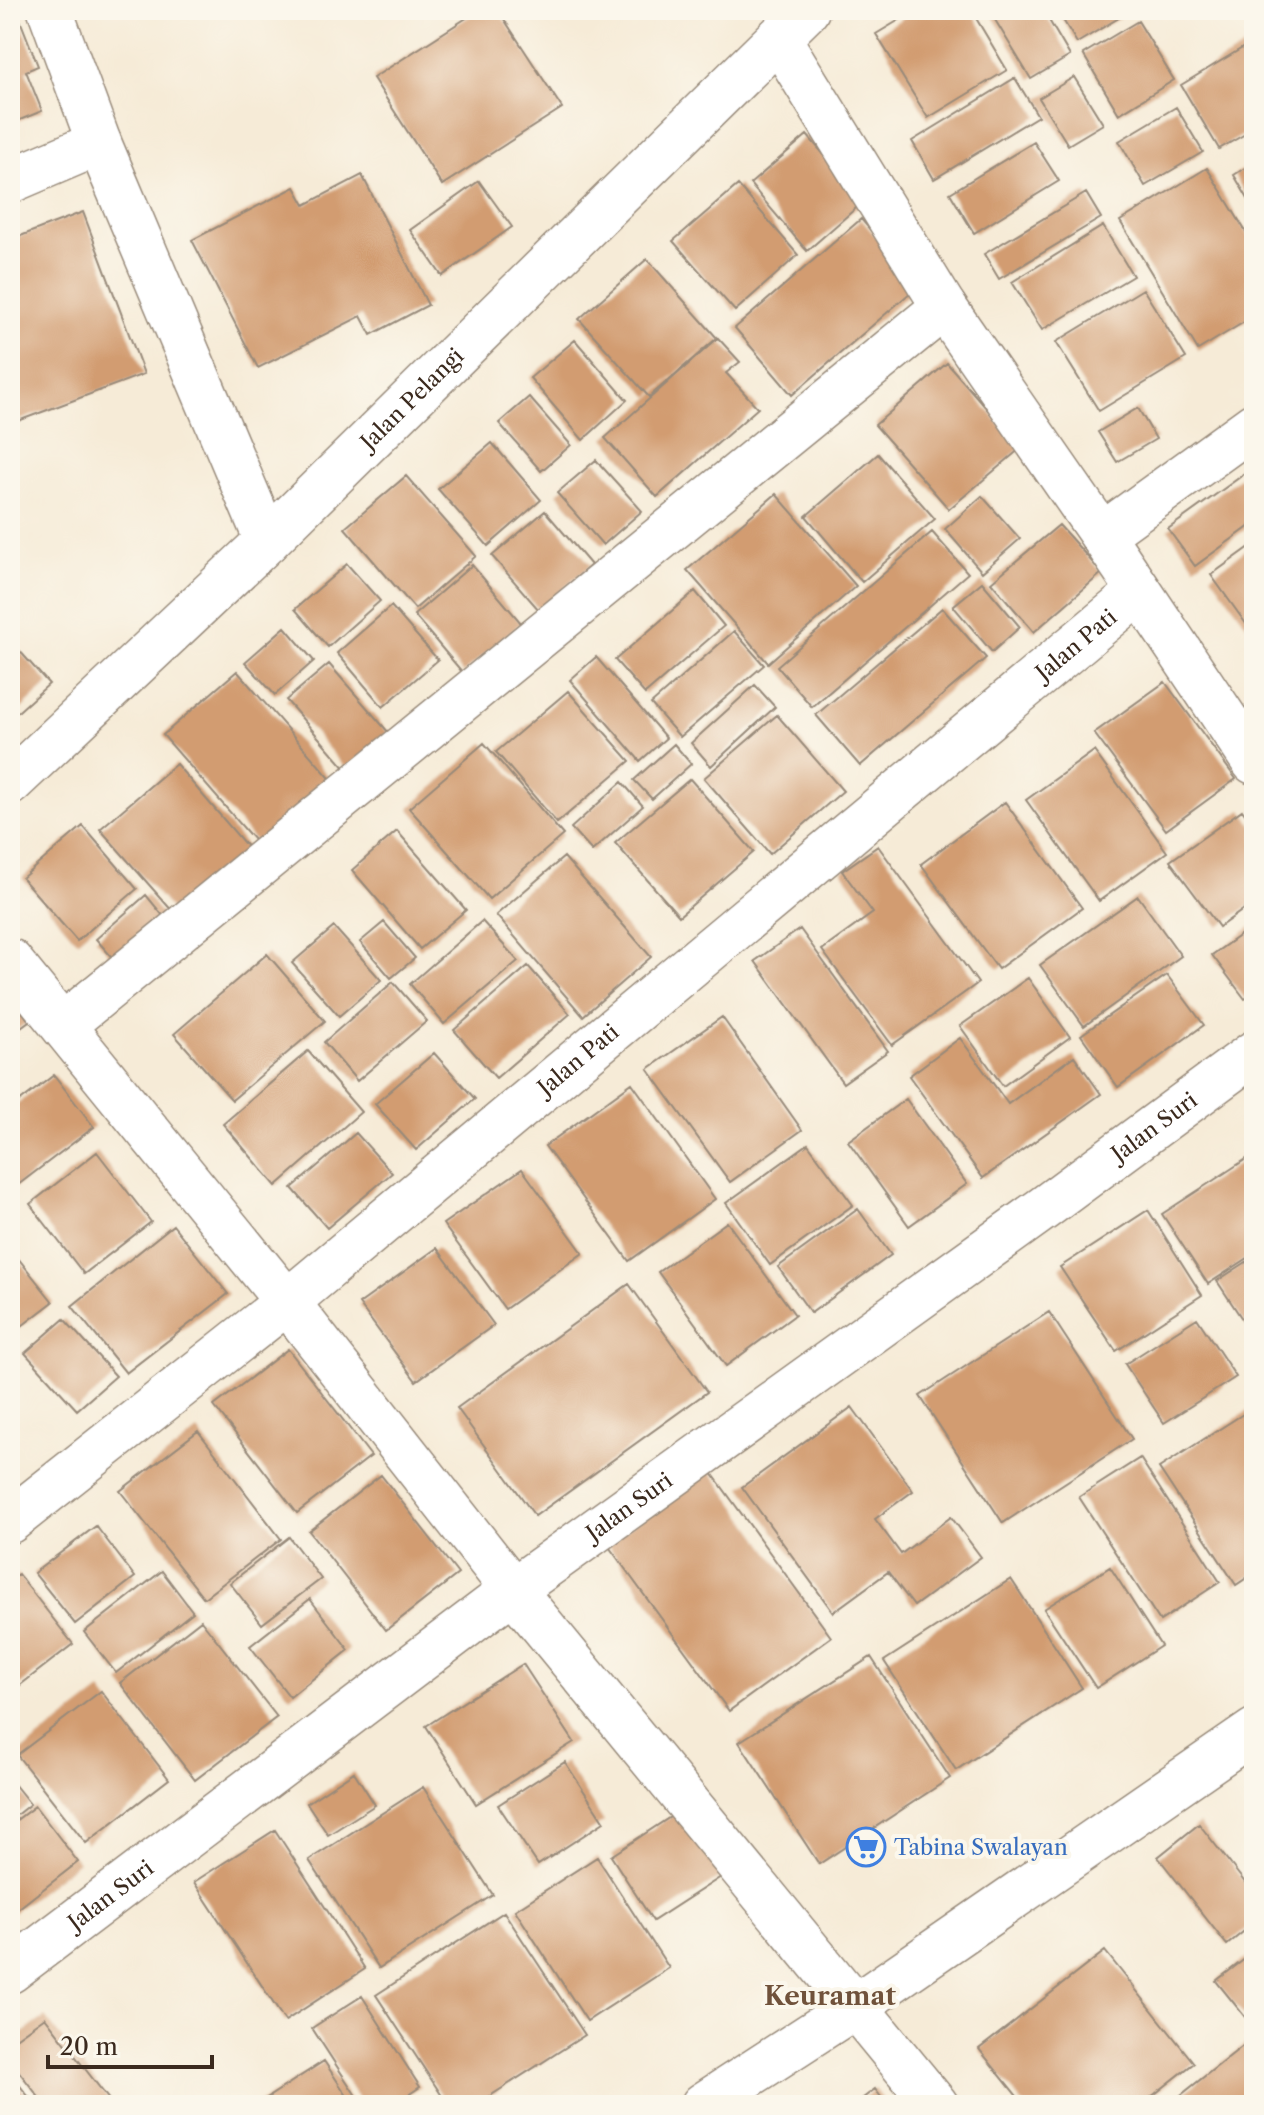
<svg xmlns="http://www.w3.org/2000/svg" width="1264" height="2115" viewBox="0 0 1264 2115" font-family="'Libre Caslon Text',serif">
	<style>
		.building { fill: #d29c71 }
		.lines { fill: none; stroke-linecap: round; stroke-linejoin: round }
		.minor-casing { stroke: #988a7a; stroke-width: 47 }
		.secondary-casing { stroke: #988a7a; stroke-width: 47 }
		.minor { stroke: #fff; stroke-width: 44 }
		.secondary { stroke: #fff; stroke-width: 44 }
		.labels { text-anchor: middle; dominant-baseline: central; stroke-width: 8; stroke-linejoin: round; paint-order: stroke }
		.street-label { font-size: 22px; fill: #3b2a1e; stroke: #fbf7ec }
		.shop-label { font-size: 22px; fill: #366cbe; stroke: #fbf7ec; text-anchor: start }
		.quarter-label { font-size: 26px; font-weight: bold; fill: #70523b; stroke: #fbf7ec }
	</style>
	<rect width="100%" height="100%" fill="#fbf7ec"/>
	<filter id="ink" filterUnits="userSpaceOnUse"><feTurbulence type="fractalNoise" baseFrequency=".0125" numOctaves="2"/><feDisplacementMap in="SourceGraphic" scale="16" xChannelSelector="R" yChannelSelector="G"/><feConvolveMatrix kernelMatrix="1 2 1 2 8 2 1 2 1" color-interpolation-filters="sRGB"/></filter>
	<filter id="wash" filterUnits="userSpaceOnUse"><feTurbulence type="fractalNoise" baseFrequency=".006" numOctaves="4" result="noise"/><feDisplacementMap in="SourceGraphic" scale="32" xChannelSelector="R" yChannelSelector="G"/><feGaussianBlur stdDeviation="1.8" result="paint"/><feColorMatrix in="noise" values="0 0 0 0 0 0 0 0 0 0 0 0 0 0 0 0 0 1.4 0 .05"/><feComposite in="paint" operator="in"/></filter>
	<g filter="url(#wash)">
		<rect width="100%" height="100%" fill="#f6ebd7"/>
		<g id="blocks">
			<!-- building -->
			<path class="building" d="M 479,10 L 498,10 L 562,108 L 442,185 L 373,78 Z
				M 916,10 L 971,10 L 1007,70 L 928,118 L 876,34 Z
				M 989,10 L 1043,10 L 1070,56 L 1031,79 Z
				M 1057,10 L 1132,10 L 1077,43 Z
				M 20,20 L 38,66 L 26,71 L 42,111 L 10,124 L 10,24 Z
				M 1138,21 L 1174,80 L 1119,114 L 1083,54 Z
				M 1254,41 L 1254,129 L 1219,149 L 1181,85 Z
				M 1074,77 L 1103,124 L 1068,145 L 1039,98 Z
				M 1015,78 L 1038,116 L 934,179 L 912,141 Z
				M 1176,107 L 1203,152 L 1145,186 L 1119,141 Z
				M 807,135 L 864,201 L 807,251 L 750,184 Z
				M 1034,142 L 1059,181 L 974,233 L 950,193 Z
				M 1254,162 L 1254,209 L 1234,175 Z
				M 1207,168 L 1254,245 L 1254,316 L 1198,350 L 1120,221 Z
				M 362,175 L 428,305 L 371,335 L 361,316 L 258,368 L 192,240 L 295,187 L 305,205 Z
				M 479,181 L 512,227 L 442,276 L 410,230 Z
				M 738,185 L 798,255 L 735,311 L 673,241 Z
				M 1086,193 L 1101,218 L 999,279 L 984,254 Z
				M 83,212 L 144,374 L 10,424 L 10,240 Z
				M 861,219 L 918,286 L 792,395 L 735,328 Z
				M 1103,226 L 1133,276 L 1042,330 L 1012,282 Z
				M 647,259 L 717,338 L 649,397 L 579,319 Z
				M 1143,289 L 1186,358 L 1099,411 L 1056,342 Z
				M 718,338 L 740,362 L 726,373 L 758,408 L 657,497 L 605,438 Z
				M 575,340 L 627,400 L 583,440 L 530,378 Z
				M 947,363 L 1021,448 L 949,509 L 875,425 Z
				M 529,397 L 571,445 L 541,471 L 499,423 Z
				M 1138,408 L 1156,439 L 1117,462 L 1098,432 Z
				M 492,443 L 541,500 L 488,546 L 438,489 Z
				M 878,454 L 935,519 L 862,582 L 806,516 Z
				M 596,460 L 642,511 L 603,545 L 557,493 Z
				M 1254,467 L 1254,523 L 1195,566 L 1168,529 Z
				M 406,476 L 476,556 L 415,609 L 345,528 Z
				M 776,494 L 856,586 L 768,663 L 687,570 Z
				M 982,496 L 1020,539 L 982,572 L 945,529 Z
				M 545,511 L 591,565 L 539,610 L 492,556 Z
				M 1059,525 L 1102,573 L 1034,632 L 991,582 Z
				M 932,532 L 968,573 L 812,707 L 777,666 Z
				M 1254,544 L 1254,635 L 1211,575 Z
				M 347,564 L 380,601 L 328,647 L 295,609 Z
				M 472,565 L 521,623 L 463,673 L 414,615 Z
				M 982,582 L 1020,627 L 992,652 L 953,606 Z
				M 695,591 L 724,626 L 645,694 L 615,660 Z
				M 391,606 L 438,660 L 383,707 L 337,653 Z
				M 942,608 L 986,658 L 860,766 L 816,715 Z
				M 285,627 L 314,661 L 275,695 L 245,662 Z
				M 734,631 L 764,665 L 680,737 L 651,704 Z
				M 10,640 L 49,684 L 10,719 Z
				M 596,657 L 666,738 L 640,761 L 570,680 Z
				M 329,664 L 389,733 L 347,770 L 286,700 Z
				M 237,671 L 335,784 L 261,848 L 163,735 Z
				M 1165,682 L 1236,779 L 1166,830 L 1094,733 Z
				M 755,685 L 775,707 L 711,766 L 691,743 Z
				M 568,691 L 630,761 L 557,823 L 496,752 Z
				M 777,715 L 843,791 L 770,854 L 704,778 Z
				M 484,743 L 563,835 L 489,899 L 409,808 Z
				M 674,744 L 691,764 L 652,799 L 634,780 Z
				M 1094,751 L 1167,852 L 1099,901 L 1026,800 Z
				M 176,764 L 256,857 L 181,921 L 100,829 Z
				M 690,779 L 754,852 L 679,916 L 615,843 Z
				M 622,782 L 643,806 L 592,851 L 571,828 Z
				M 1005,802 L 1082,908 L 998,969 L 921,864 Z
				M 1242,810 L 1254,826 L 1254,902 L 1219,927 L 1170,861 Z
				M 83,826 L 137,889 L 77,941 L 22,878 Z
				M 397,831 L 466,910 L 420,949 L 352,870 Z
				M 878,846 L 978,983 L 892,1045 L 822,950 L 873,913 L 842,871 Z
				M 564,857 L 651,957 L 583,1016 L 496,915 Z
				M 146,895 L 174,929 L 124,971 L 96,939 Z
				M 1138,896 L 1181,956 L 1084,1026 L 1040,965 Z
				M 482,921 L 518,961 L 444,1024 L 410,984 Z
				M 384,922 L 415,958 L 391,978 L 360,942 Z
				M 1254,925 L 1254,993 L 1245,999 L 1212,955 Z
				M 334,927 L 381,980 L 339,1016 L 292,963 Z
				M 800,929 L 888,1051 L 843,1083 L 755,961 Z
				M 267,954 L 325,1021 L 232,1100 L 174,1034 Z
				M 528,966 L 570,1014 L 496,1078 L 454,1030 Z
				M 1167,975 L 1204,1025 L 1118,1087 L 1081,1035 Z
				M 1028,978 L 1070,1037 L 1003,1086 L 960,1026 Z
				M 393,982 L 427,1021 L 357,1081 L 324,1042 Z
				M 10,995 L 29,1021 L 10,1035 Z
				M 722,1017 L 802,1130 L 730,1182 L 648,1069 Z
				M 960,1038 L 1008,1104 L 1074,1056 L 1101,1094 L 983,1178 L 909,1076 Z
				M 308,1051 L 361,1112 L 276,1186 L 223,1124 Z
				M 434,1053 L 475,1099 L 416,1150 L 375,1104 Z
				M 54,1075 L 94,1127 L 10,1191 L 10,1109 Z
				M 632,1083 L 715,1199 L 629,1261 L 545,1146 Z
				M 906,1099 L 967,1184 L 909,1226 L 848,1141 Z
				M 356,1133 L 392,1173 L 327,1228 L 292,1188 Z
				M 808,1144 L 853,1205 L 770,1265 L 726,1203 Z
				M 97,1152 L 151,1222 L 84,1274 L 30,1204 Z
				M 1254,1154 L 1254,1254 L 1208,1284 L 1162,1214 Z
				M 522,1169 L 583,1253 L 505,1309 L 443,1224 Z
				M 858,1209 L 891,1255 L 811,1313 L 778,1267 Z
				M 1148,1210 L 1202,1295 L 1116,1351 L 1060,1267 Z
				M 727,1222 L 795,1315 L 726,1366 L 658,1272 Z
				M 173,1225 L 228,1294 L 126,1373 L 72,1306 Z
				M 10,1248 L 53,1302 L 10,1335 Z
				M 437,1248 L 494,1325 L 416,1381 L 359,1304 Z
				M 1254,1257 L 1254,1337 L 1217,1281 Z
				M 629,1284 L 707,1392 L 535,1516 L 457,1408 Z
				M 1049,1312 L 1132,1439 L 1003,1523 L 920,1396 Z
				M 1197,1318 L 1236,1377 L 1164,1423 L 1125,1364 Z
				M 64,1319 L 116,1376 L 77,1410 L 25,1353 Z
				M 288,1349 L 371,1456 L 297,1513 L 214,1406 Z
				M 852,1407 L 913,1491 L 875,1519 L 901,1554 L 951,1517 L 981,1557 L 914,1606 L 888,1572 L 833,1612 L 742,1487 Z
				M 1254,1407 L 1254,1573 L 1236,1585 L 1159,1468 Z
				M 198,1431 L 281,1539 L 204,1598 L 120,1491 Z
				M 1140,1458 L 1220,1582 L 1160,1621 L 1079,1497 Z
				M 709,1469 L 831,1637 L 729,1711 L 607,1544 Z
				M 381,1475 L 458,1574 L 386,1630 L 309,1531 Z
				M 96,1526 L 135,1577 L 75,1624 L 34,1573 Z
				M 289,1537 L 321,1579 L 262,1624 L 230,1583 Z
				M 1110,1567 L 1161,1646 L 1096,1688 L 1044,1609 Z
				M 162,1571 L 193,1612 L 116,1673 L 84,1632 Z
				M 18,1574 L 73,1644 L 10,1693 L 10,1580 Z
				M 1011,1579 L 1082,1688 L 956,1770 L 884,1661 Z
				M 310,1599 L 349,1650 L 290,1697 L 250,1646 Z
				M 201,1620 L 277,1717 L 195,1780 L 120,1683 Z
				M 871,1657 L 950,1778 L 819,1864 L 739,1742 Z
				M 523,1664 L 574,1742 L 476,1804 L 426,1726 Z
				M 101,1691 L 169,1779 L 86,1843 L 17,1755 Z
				M 565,1762 L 604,1822 L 538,1865 L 498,1805 Z
				M 354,1772 L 375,1805 L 328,1835 L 307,1803 Z
				M 10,1779 L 30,1804 L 10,1820 Z
				M 423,1787 L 493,1895 L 379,1968 L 309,1860 Z
				M 35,1806 L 78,1862 L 10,1915 L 10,1825 Z
				M 681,1810 L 724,1875 L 653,1921 L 611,1856 Z
				M 1199,1824 L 1254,1894 L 1254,1923 L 1227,1945 L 1158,1857 Z
				M 275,1830 L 365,1969 L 285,2021 L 194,1882 Z
				M 597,1857 L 669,1968 L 587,2021 L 515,1910 Z
				M 504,1912 L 585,2035 L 476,2105 L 448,2105 L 376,1995 Z
				M 1105,1951 L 1194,2063 L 1141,2105 L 1024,2105 L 979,2049 Z
				M 1254,1952 L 1254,2010 L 1245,2017 L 1216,1981 Z
				M 362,1996 L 420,2087 L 393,2105 L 362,2105 L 312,2028 Z
				M 45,2017 L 113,2105 L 45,2105 L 10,2060 L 10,2042 Z
				M 1254,2037 L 1254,2105 L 1181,2105 L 1176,2099 Z
				M 324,2061 L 353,2105 L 256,2105 Z
				M 10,2073 L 35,2105 L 10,2105 Z
				M 875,2089 L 887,2105 L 854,2105 Z"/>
		</g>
	</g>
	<g filter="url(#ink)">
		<use href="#blocks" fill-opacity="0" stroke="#988a7a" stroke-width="2"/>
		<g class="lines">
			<!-- minor casing -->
			<g class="minor-casing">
				<g id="minor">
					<path d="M 50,10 L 99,143 L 267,541"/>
					<path d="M 779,39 L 944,307 L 1102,535 L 1254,762"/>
					<path d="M 10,181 L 99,143"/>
					<path d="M 1102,535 L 1254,425"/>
					<path id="s1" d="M 10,783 L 267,541 L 807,10"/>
					<path d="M 10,961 L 287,1302 L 513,1590 L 936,2105"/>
					<path d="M 63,1025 L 944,307"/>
					<path id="s2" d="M 10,1521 L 287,1302 L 1139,592"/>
					<path id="s3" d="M 10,1971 L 513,1590 L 1044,1208 L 1254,1053"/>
				</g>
			</g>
			<!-- secondary casing -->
			<g class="secondary-casing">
				<path id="secondary" d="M 703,2105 L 854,2007 L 1254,1731"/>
			</g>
			<!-- minor -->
			<use href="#minor" class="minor"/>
			<!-- secondary -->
			<use href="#secondary" class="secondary"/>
		</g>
	</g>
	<!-- icons -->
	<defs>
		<g id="supermarket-ring" transform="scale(2)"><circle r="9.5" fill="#fbf7ec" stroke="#3f7fe0" stroke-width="1.5"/><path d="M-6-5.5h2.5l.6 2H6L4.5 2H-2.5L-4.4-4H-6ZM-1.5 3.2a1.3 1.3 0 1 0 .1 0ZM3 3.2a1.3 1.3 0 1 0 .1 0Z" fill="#3f7fe0"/></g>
	</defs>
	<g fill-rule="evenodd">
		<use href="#supermarket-ring" x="866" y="1847"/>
	</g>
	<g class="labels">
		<!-- street labels -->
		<g class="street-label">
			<text stroke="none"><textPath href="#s1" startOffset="556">Jalan Pelangi</textPath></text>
			<text stroke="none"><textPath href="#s2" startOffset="1380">Jalan Pati</textPath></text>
			<text stroke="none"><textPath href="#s2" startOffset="732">Jalan Pati</textPath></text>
			<text stroke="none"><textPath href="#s3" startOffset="1422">Jalan Suri</textPath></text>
			<text stroke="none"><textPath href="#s3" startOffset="774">Jalan Suri</textPath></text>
			<text stroke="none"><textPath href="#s3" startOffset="126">Jalan Suri</textPath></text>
		</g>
		<!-- shop labels -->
		<g class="shop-label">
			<text x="894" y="1847">Tabina Swalayan</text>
		</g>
		<!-- quarter labels -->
		<g class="quarter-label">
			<text x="830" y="1996">Keuramat</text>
		</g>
	</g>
	<!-- margin -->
	<rect width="1264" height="2115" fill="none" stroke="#fbf7ec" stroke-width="40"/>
	<!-- scale -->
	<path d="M48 2055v12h164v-12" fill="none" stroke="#3b2a1e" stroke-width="4"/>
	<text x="60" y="2055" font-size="24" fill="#3b2a1e" stroke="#fbf7ec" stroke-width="6" paint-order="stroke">20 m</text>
</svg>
